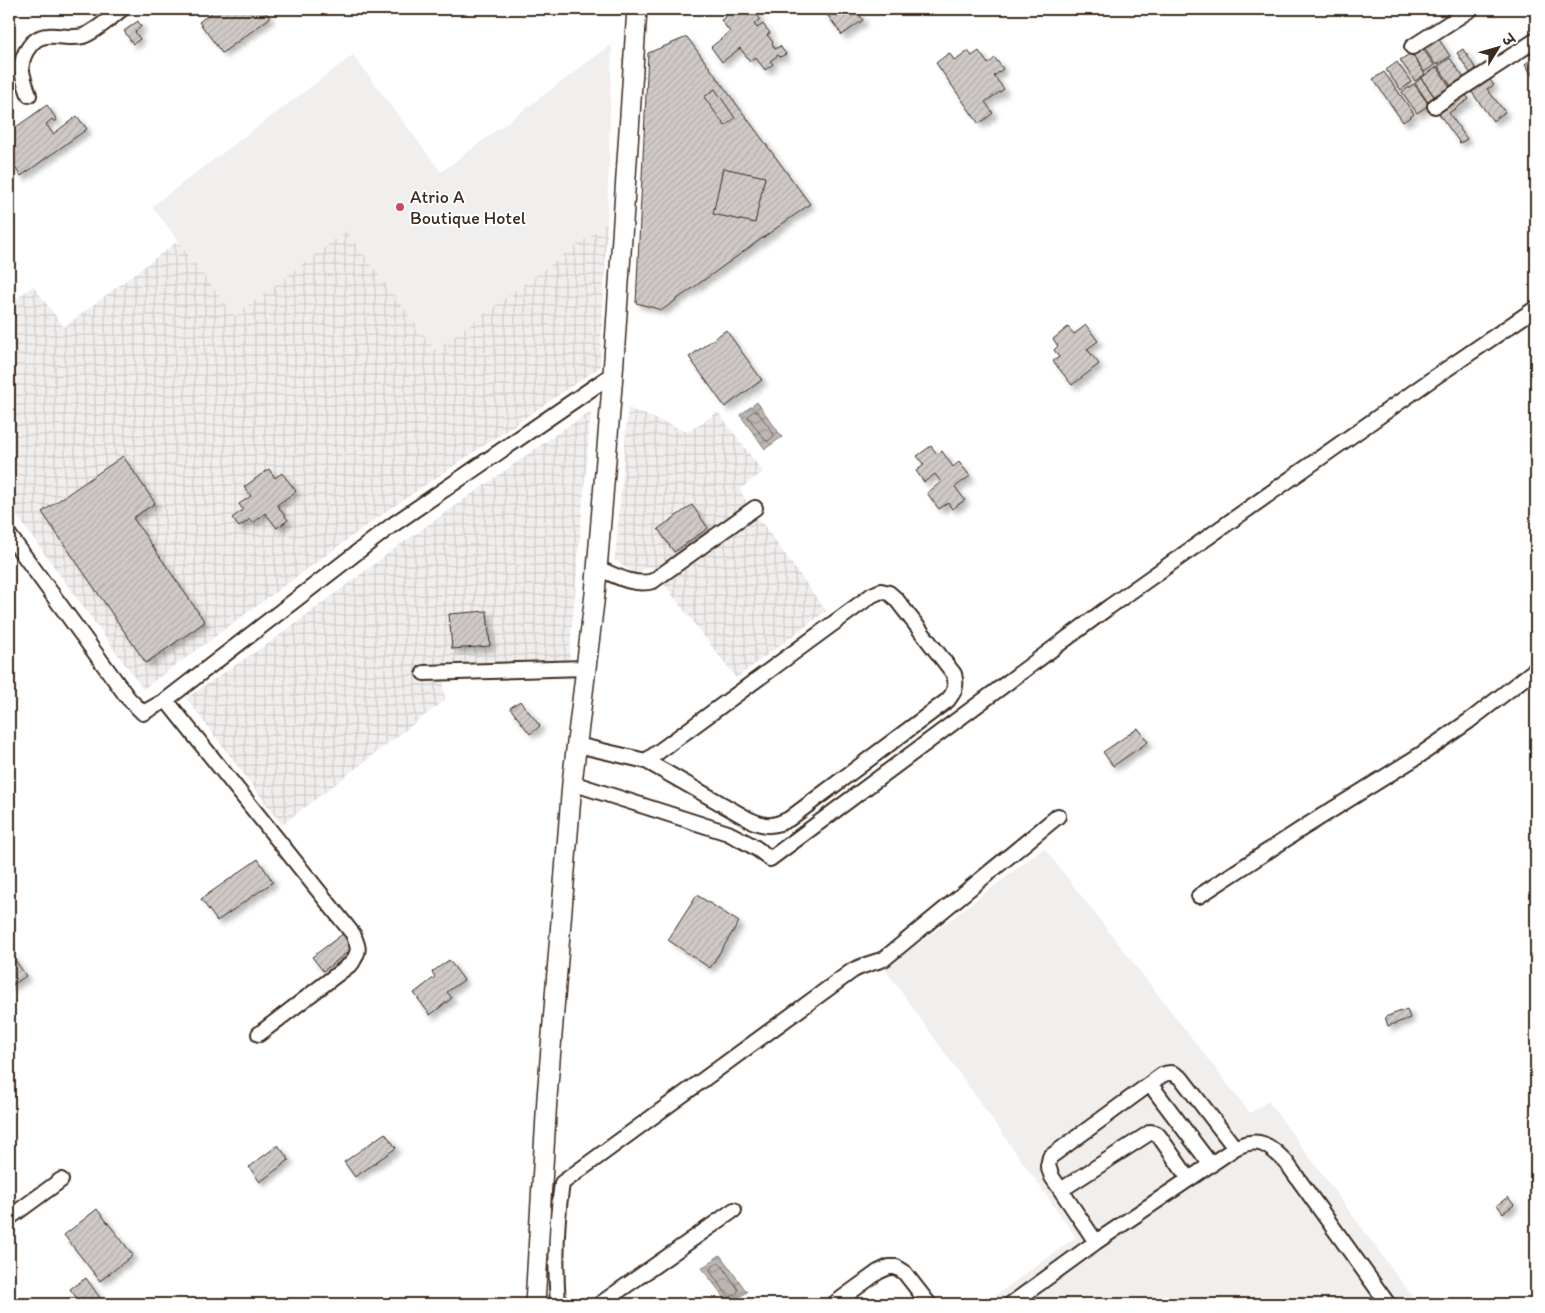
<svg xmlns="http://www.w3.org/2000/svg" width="1545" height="1313" viewBox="0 0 1545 1313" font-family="Itim,'Playpen Sans Deva',sans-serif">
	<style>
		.built { fill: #f1efee }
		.industrial { fill: url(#industrial-grid) }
		.water { fill: url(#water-waves); stroke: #887e77 }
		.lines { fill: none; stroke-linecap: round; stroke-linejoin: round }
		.shore { stroke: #6f625a; stroke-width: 1 }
		.building { fill: url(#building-hatch); stroke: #3b2a1e; filter: url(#shadow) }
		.minor-casing { stroke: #3b2a1e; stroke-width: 18 }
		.major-casing { stroke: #3b2a1e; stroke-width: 22 }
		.minor { stroke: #fff; stroke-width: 14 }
		.major { stroke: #fff; stroke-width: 19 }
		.poi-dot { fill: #d1495b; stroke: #fff; stroke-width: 2 }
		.labels { text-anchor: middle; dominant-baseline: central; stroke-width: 4; stroke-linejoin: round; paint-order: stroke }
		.poi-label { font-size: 18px; fill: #3b2a1e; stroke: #fff; text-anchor: start }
	</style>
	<defs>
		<pattern id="industrial-grid" width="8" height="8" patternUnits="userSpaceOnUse" patternTransform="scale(1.25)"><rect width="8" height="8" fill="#f1efee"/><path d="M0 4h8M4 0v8" fill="none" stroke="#d0cdcc"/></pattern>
		<pattern id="water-waves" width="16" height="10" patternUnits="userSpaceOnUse" patternTransform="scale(1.25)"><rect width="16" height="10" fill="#bcb6b3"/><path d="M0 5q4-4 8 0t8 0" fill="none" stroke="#9a9491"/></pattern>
		<pattern id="building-hatch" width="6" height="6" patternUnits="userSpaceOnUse" patternTransform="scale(1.25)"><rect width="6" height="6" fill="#cfcac7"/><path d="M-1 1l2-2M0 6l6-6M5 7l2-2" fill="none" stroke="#b3aeaa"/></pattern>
		<filter id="shadow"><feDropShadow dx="4.5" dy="4.5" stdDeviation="2.5" flood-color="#0004"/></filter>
	</defs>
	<rect width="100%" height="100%" fill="#fff"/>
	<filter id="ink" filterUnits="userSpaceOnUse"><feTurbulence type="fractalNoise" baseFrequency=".02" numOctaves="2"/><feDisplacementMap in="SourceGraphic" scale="10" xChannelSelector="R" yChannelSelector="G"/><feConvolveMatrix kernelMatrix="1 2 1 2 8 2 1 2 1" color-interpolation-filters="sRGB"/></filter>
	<g filter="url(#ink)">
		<!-- built -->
		<path class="built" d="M 612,44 L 607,223 L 435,350 L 346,232 L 235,316 L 152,206 L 353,55 L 441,172 Z
			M 1044,848 L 1250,1113 L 1268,1101 L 1418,1304 L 984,1304 L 1076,1237 L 885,969 Z"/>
		<!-- industrial -->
		<path class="industrial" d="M 607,223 L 600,367 L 381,515 L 143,689 L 9,505 L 9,304 L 33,286 L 64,327 L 178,241 L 235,316 L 346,231 L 435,350 Z
			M 628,408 L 688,432 L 718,412 L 763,472 L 740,489 L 747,504 L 656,569 L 646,567 L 636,575 L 615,560 Z
			M 591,412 L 569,660 L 454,665 L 443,678 L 445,700 L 282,825 L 186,698 L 273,640 L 401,544 L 565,428 Z
			M 757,516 L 826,611 L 736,678 L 664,584 Z"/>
		<!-- water -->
		<path class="water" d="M 757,402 L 782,437 L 765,449 L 740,415 Z
			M 720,1255 L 747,1292 L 729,1304 L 702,1268 Z"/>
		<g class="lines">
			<!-- shore -->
			<path class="shore" d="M 754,411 L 757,411 L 774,434 L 773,437 L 768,441 L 765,440 L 748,417 L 749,415 Z
				M 718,1263 L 721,1264 L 738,1289 L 738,1292 L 731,1297 L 728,1296 L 710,1271 L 711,1268 Z"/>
		</g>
		<!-- building -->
		<path class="building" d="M 216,9 L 263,9 L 270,18 L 222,53 L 199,22 Z
			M 720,9 L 747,9 L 750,12 L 754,10 L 760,19 L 754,24 L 757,28 L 763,24 L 770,33 L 767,35 L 773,42 L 772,43 L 775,49 L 780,46 L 786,54 L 780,57 L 778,55 L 770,61 L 773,64 L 765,70 L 755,57 L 750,61 L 740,48 L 722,62 L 711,47 L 730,32 L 721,20 L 726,17 Z
			M 823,9 L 855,9 L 863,20 L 842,35 Z
			M 138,21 L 141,27 L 135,32 L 140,39 L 133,44 L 124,31 Z
			M 1436,35 L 1450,56 L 1436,65 L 1422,45 Z
			M 687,37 L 810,204 L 662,310 L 636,303 L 648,53 Z
			M 1421,46 L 1434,65 L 1424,72 L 1412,53 Z
			M 1463,49 L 1476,69 L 1470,73 L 1457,53 Z
			M 968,51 L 972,56 L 979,51 L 988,64 L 995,58 L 1003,69 L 994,76 L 1004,89 L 985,102 L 993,113 L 979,124 L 936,63 L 949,53 L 955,61 Z
			M 1411,53 L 1425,74 L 1415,81 L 1400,60 Z
			M 1536,56 L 1536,81 L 1525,64 Z
			M 1450,58 L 1464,78 L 1451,86 L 1438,66 Z
			M 1397,62 L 1411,82 L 1401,90 L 1386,70 Z
			M 1437,67 L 1452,90 L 1437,100 L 1421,78 Z
			M 1384,72 L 1414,114 L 1403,122 L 1373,79 Z
			M 1485,74 L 1494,85 L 1487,89 L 1505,112 L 1493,121 L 1468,87 Z
			M 1421,78 L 1436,99 L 1429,104 L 1415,83 Z
			M 1414,84 L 1429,105 L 1417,113 L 1402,92 Z
			M 715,89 L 735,118 L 725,126 L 704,97 Z
			M 1464,92 L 1469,99 L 1449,113 L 1467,139 L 1460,143 L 1437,111 Z
			M 47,105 L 57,120 L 55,122 L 52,119 L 46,124 L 53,134 L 77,116 L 87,129 L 21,176 L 13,165 L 9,168 L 9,132 Z
			M 723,168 L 765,177 L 755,223 L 713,214 Z
			M 1086,325 L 1098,341 L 1087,349 L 1099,364 L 1072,385 L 1053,361 L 1059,357 L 1054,350 L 1058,346 L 1053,339 L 1068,327 L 1074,334 Z
			M 726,330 L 762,380 L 725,407 L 689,357 Z
			M 931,446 L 937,454 L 942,451 L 953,467 L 959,462 L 970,476 L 955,487 L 965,500 L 952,509 L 948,503 L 939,509 L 927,493 L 941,482 L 935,474 L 924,482 L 916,471 L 924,465 L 917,456 Z
			M 123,456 L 155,503 L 133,518 L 205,622 L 146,663 L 42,512 Z
			M 269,469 L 275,478 L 282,473 L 296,491 L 277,505 L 288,520 L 277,528 L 265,513 L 253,523 L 250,519 L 239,527 L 232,518 L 243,510 L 239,504 L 251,496 L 244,487 Z
			M 692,505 L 708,528 L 674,552 L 658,529 Z
			M 487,611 L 490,646 L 452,649 L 449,614 Z
			M 520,701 L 540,726 L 530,734 L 510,708 Z
			M 1138,728 L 1148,742 L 1113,766 L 1103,752 Z
			M 258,859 L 273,882 L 217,921 L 201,899 Z
			M 697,895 L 739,922 L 710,968 L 668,940 Z
			M 344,933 L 355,947 L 323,971 L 312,957 Z
			M 9,951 L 26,976 L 9,987 Z
			M 449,960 L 464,980 L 447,992 L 452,998 L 430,1015 L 414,993 L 435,977 L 432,972 Z
			M 1407,1009 L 1410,1018 L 1388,1026 L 1385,1017 Z
			M 385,1133 L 396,1148 L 355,1177 L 344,1162 Z
			M 278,1145 L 289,1160 L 260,1182 L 249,1167 Z
			M 1508,1197 L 1514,1205 L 1503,1213 L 1497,1205 Z
			M 97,1209 L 133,1255 L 100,1281 L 64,1235 Z
			M 86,1278 L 103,1302 L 100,1304 L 81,1304 L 70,1289 Z"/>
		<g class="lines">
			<!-- minor casing -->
			<g class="minor-casing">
				<path id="minor" d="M 1412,47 L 1471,9
					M 29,95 C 23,76 16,65 29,47 C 33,41 40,36 48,36 C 59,35 72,39 83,36 C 97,31 110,18 122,9
					M 1435,106 L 1536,40
					M 9,535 L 128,698 L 143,713 L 166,700 L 391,526 L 613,374
					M 597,568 C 615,575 634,587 653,581 L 755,508
					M 424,673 L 585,668
					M 166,700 L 353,934 C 359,948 360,950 352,963 L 259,1034
					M 577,745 L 646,761 L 750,820 C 766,827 773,827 789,819 L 948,700 C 955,691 957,686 954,674 L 896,599 L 889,593 L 881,591 L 872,595 L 646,761
					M 572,783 L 728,833 C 743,841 758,847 770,859 L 1109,607 L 1432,379 L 1536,308
					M 1199,896 L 1306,826 L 1420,755 L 1469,721 L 1536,669
					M 1150,1084 L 1211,1165
					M 1061,1190 L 1151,1132 L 1156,1133 L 1159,1136 L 1189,1179
					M 9,1218 L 61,1180
					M 1096,1242 L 1052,1177 L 1048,1166 L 1050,1157 L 1162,1075 C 1171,1071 1174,1073 1182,1079 L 1235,1148
					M 558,1304 C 555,1264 556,1223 562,1183 L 852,971 C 862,965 873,963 884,959 L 1058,816
					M 600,1304 L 734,1210
					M 834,1304 L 878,1272 L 889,1267 L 896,1267 L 904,1272 L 929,1304
					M 1011,1304 L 1096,1242 L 1235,1148 C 1259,1136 1269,1145 1286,1162 L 1388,1304"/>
			</g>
			<!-- major casing -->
			<g class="major-casing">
				<path id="major" d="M 535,1304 L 547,1098 L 572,783 L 595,594 L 613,374 L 637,9"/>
			</g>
			<!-- minor -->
			<use href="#minor" class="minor"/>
			<!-- major -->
			<use href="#major" class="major"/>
		</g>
	</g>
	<!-- markers -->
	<circle class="poi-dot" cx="400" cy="207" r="5"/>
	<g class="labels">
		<!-- poi labels -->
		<g class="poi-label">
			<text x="410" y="197">Atrio A<tspan x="410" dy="21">Boutique Hotel</tspan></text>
		</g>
	</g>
	<!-- margin -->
	<rect width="1545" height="1313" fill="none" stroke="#fff" stroke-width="30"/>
	<rect x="15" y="15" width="1515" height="1283" fill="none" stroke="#3b2a1e" stroke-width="2" filter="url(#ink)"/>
	<!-- north arrow -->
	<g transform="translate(1498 48) rotate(53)" stroke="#ffffff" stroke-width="4" paint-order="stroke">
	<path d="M0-4L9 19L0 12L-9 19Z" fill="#3b2a1e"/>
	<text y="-8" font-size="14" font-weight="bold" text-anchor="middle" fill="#3b2a1e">उ</text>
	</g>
</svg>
